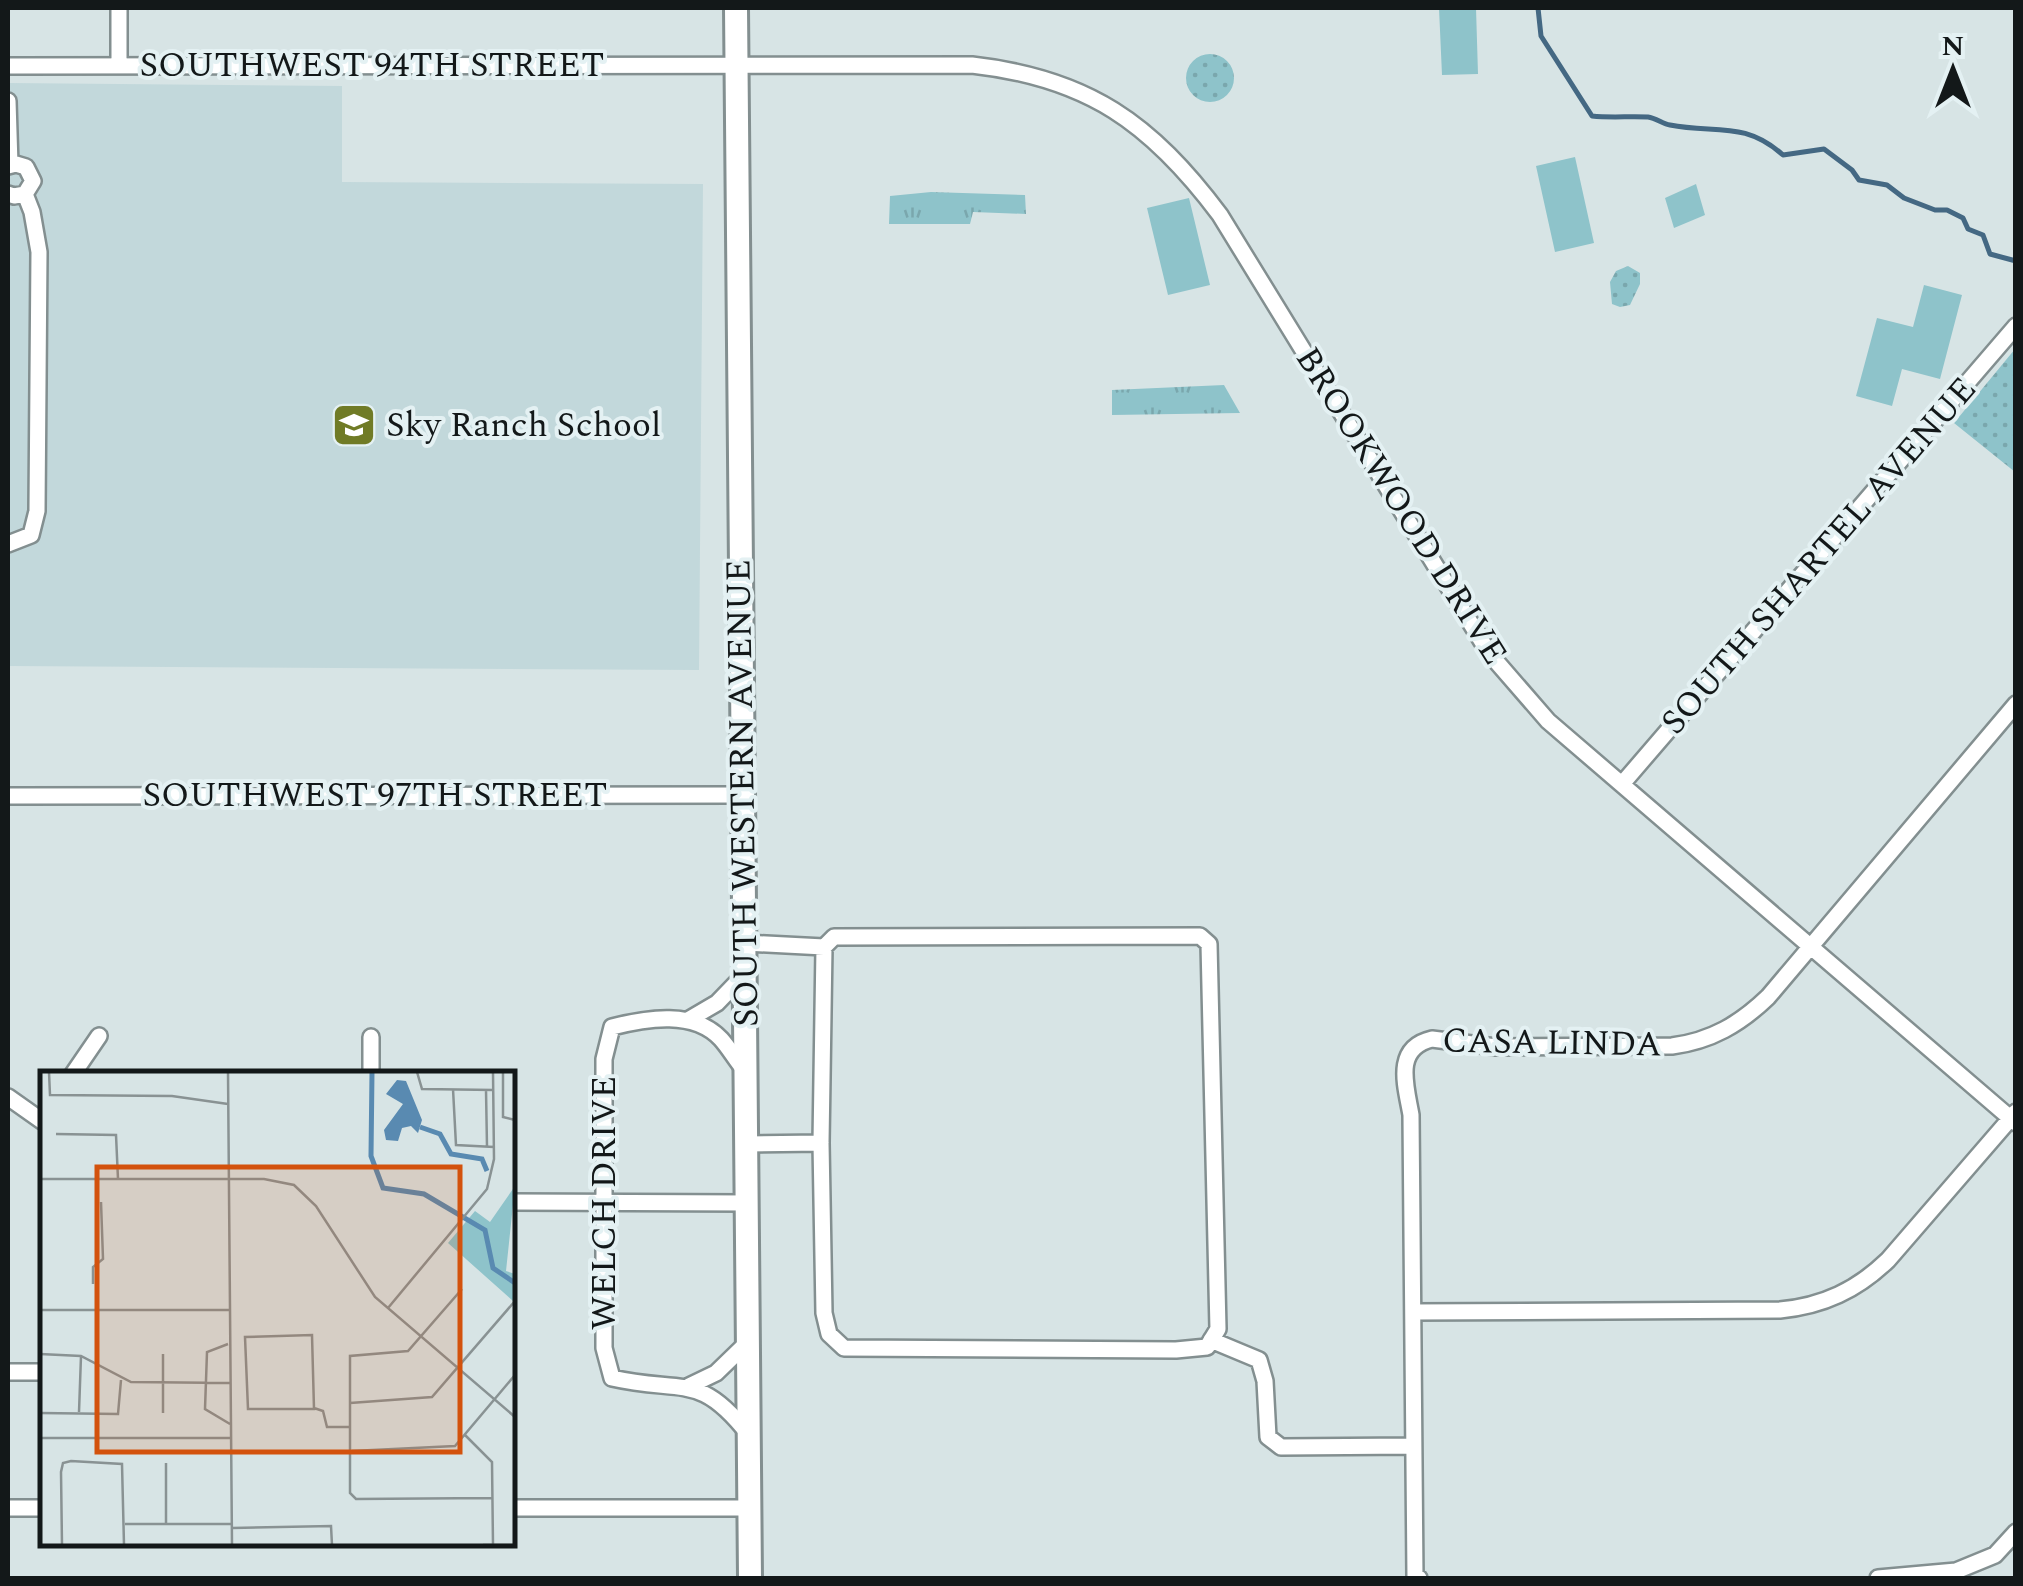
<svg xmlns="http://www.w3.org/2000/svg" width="2023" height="1586" viewBox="0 0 2023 1586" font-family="Spectral,serif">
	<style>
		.built { fill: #c2d8db }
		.grass { fill: url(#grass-tufts) }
		.park { fill: url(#park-dots) }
		.pitch { fill: #8ec3ca }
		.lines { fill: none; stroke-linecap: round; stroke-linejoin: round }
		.stream { stroke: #446883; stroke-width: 5 }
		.street-casing { stroke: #838f90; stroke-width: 20 }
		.secondary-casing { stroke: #838f90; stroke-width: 28 }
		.street { stroke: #fff; stroke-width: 15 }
		.secondary { stroke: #fff; stroke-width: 22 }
		.labels { text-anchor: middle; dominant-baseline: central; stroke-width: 8; stroke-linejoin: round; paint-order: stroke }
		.street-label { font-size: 35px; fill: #131819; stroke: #e4f1f3 }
		.poi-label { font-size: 35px; fill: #131819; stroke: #e4f1f3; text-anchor: start }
		.inset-river { fill: none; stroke: #598ab1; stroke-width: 5 }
		.inset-road { fill: none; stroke: #899293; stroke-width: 2.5 }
		.view { fill: #d3520d; fill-opacity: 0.15; stroke: #d3520d; stroke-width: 5 }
		.inset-edge { fill: none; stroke: #131819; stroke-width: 5 }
	</style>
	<defs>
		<pattern id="grass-tufts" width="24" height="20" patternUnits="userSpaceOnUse" patternTransform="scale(2.5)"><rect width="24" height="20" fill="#8ec3ca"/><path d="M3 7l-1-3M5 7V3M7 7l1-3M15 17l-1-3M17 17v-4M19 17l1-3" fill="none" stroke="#7aa7ad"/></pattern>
		<pattern id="park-dots" width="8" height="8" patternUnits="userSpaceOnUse" patternTransform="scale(2.5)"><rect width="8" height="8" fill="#8ec3ca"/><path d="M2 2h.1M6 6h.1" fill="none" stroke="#7aa7ad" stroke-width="1.8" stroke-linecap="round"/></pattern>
	</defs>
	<rect width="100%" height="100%" fill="#d7e4e5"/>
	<!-- built -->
	<path class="built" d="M 8,83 L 342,86 L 342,182 L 703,184 L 699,670 L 8,666 Z"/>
	<!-- grass -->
	<path class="grass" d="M 931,192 L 1025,195 L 1026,214 L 973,212 L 970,224 L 889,224 L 890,196 Z
		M 1224,385 L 1240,413 L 1112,415 L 1112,390 Z"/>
	<!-- park -->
	<path class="park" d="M1186 78a24 24 0 1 1 48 0a24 24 0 1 1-48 0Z
		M 1628,266 L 1640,273 L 1640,284 L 1630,305 L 1620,307 L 1612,304 L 1610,282 L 1616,271 Z
		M 2015,349 L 2015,472 L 1954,423 Z"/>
	<!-- pitch -->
	<path class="pitch" d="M 1439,8 L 1476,8 L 1478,74 L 1442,75 Z
		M 1575,157 L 1594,243 L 1555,252 L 1536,166 Z
		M 1696,184 L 1705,215 L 1674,228 L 1665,198 Z
		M 1189,198 L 1210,285 L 1168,295 L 1147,208 Z
		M 1924,285 L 1962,295 L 1940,379 L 1902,369 L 1892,406 L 1856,396 L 1877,318 L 1913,327 Z"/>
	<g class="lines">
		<!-- stream -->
		<path class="stream" d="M 1538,8 L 1541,36 L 1592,116 C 1611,118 1630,116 1648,117 C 1656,118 1663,124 1670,125 C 1714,134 1744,120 1783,155 L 1824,149 L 1852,170 L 1859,180 L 1887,185 L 1904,198 L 1935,210 L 1947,210 L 1963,218 L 1968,229 L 1983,235 L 1990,254 L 2016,261"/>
		<!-- street casing -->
		<g class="street-casing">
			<path id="street" d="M 119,8 L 119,65
				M 8,66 L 972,65 C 1088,78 1151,123 1220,215 L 1489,653 L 1548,721 L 2016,1123
				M 8,101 L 10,165
				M 8,166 L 16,164 L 26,167 L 33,181 L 25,194 L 14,196 L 8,194
				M 8,544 L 31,535 L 37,511 L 39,252 L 32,212 L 25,194
				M 1622,784 L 2016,326
				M 8,796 L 743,795
				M 1200,936 L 1209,944 L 1218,1329 L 1207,1347 L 1176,1350 L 844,1348 L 829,1334 L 824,1313 L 821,1143 L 824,947 L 834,937 Z
				M 745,943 L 824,947
				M 688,1020 L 717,1003 L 745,974
				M 371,1037 L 371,1074
				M 746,1072 C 737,1062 730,1049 721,1039 C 694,1010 647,1018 612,1027 L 604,1059 L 604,1348 L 612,1378 C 682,1394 699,1371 749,1435
				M 73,1074 L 99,1036
				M 8,1097 L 42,1121
				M 747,1144 L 821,1143
				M 512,1202 L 747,1203
				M 1413,1312 L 1780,1310 C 1823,1306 1857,1290 1888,1260 L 2016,1112
				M 1211,1340 L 1259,1360 L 1265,1381 L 1268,1437 L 1281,1447 L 1413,1446
				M 8,1372 L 42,1372
				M 689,1386 L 716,1373 L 748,1342
				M 8,1508 L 42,1508
				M 512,1508 L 750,1508
				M 1419,1578 L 1415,1578 L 1411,1115 C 1406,1086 1393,1048 1432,1039 L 1496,1047 L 1672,1046 C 1711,1041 1740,1024 1768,997 L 2016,704
				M 1878,1578 L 1956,1571 L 1995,1555 L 2016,1532"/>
		</g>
		<!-- secondary casing -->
		<g class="secondary-casing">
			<path id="secondary" d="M 736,8 L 750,1578"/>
		</g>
		<!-- street -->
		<use href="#street" class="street"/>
		<!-- secondary -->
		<use href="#secondary" class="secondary"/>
	</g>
	<!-- icons -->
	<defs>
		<g id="school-square" transform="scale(2.25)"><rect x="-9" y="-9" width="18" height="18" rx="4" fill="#707b26" stroke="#e4f1f3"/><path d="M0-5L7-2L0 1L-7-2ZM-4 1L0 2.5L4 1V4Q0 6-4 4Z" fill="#fff"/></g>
	</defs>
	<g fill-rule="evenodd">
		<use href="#school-square" x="354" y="425"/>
	</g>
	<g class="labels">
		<!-- street labels -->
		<g class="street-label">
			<text x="372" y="65">SOUTHWEST 94TH STREET</text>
			<text transform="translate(1401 506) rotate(58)">BROOKWOOD DRIVE</text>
			<text transform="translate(1819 556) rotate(-49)">SOUTH SHARTEL AVENUE</text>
			<text transform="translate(743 793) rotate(-91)">SOUTH WESTERN AVENUE</text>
			<text x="375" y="795">SOUTHWEST 97TH STREET</text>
			<text transform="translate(1552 1043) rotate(1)">CASA LINDA</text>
			<text transform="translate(604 1203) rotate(-90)">WELCH DRIVE</text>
		</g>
		<!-- poi labels -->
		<g class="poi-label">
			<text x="386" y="425">Sky Ranch School</text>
		</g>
	</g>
	<!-- overview -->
	<g transform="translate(40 1071)">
		<rect width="475" height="475" fill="#d7e4e5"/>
		<path d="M 475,115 L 466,200 L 475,203 L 473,230 L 408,172 L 435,140 L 450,151 Z" fill="#8ec3ca"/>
		<path d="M 357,9 L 366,10 L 382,49 L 378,62 L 371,55 L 362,57 L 358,70 L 346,69 L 344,59 L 363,33 L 346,23 Z" fill="#598ab1"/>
		<path class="inset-river" d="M 332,1 L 331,85 L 343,117 L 384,123 L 445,159 L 453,197 L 475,212M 380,56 L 400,63 L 411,83 L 442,88 L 447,100"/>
		<path class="inset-road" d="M 9,1 L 10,24 L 132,25 L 188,33M 188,1 L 192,474M 377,1 L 382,18 L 454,19M 463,1 L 463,46 L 475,49M 413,18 L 416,74 L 454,76M 446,19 L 447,76M 16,63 L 76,64 L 78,108M 0,108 L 224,108 L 254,114 L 276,135 L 335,226 L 475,346M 53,213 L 53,196 L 63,188 L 61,131M 422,218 L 368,280 L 310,285 L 310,422 L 316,428 L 452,427M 348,237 L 447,118 L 454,88 L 453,1M 0,239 L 190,239M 272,264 L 274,338 L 208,338 L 205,266 ZM 188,273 L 167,281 L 165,338 L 190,353M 0,283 L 41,285 L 91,311 L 191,312M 310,332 L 392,326 L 475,230M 274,337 L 283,340 L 287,356 L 310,356M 39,341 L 41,285M 0,342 L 78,343 L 81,309M 123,342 L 123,283M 425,364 L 452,391 L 453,474M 0,367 L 191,367M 312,380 L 415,375 L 475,304M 126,392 L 126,453M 85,453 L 192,453M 192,457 L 291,455 L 292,474M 22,474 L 21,401 L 23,392 L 31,390 L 82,393 L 84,474M 443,474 L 475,474"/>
		<path class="view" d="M 57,96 L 420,96 L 420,381 L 57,381 Z"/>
		<rect width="475" height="475" class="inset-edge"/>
	</g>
	<!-- border -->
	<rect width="2023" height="1586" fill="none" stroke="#131819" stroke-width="20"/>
	<!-- north arrow -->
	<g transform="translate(1953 70)" stroke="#e4f1f3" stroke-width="8" paint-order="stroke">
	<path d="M0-8L18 38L0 25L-18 38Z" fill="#131819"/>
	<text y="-15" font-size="28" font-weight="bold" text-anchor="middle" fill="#131819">N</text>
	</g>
</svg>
